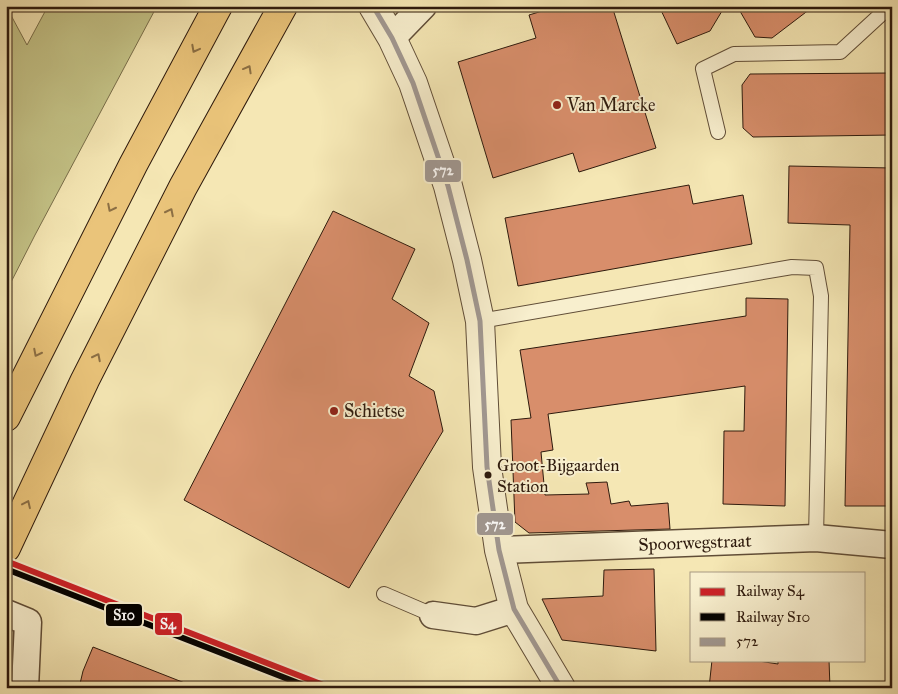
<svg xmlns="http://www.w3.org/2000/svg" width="898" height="694" viewBox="0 0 898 694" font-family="'IM FELL Great Primer',serif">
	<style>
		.green { fill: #c4c387; stroke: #796e4a }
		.building { fill: #d88e6b; stroke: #2e1a0d }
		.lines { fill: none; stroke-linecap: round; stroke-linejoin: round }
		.service-casing { stroke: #604d37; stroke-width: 16 }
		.minor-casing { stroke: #604d37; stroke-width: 29 }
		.tertiary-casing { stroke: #604d37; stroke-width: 30 }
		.motorway-casing { stroke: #2e1a0d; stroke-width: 30 }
		.service { stroke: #f8efce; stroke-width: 14 }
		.minor { stroke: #f8efce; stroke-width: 26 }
		.tertiary { stroke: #f8efce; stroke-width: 28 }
		.motorway { stroke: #eac47a; stroke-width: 28 }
		.bus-1-casing { stroke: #f8efce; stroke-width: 9 }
		.bus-1 { stroke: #a19892; stroke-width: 5 }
		.rail-1-casing { stroke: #f8efce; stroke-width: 10 }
		.rail-2-casing { stroke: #f8efce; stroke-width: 10 }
		.rail-1 { stroke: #cb2127; stroke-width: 6 }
		.rail-2 { stroke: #000; stroke-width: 6 }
		.oneway { stroke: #8c6f44 }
		.poi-dot { fill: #8f2418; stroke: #f8efce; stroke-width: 2 }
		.bus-dot { fill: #2e1a0d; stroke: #f8efce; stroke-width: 2 }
		.labels { text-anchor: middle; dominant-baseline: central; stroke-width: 4; stroke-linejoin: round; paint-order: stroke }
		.bus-label { font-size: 17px; fill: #2e1a0d; stroke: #f8efce; text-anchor: start }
		.poi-label { font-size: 18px; fill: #2e1a0d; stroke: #f8efce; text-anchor: start }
		.street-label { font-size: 18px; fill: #2e1a0d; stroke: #f8efce }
		.line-badge { stroke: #f8efce; stroke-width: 2 }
		.badge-label { font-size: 14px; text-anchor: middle; font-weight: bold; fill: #fff }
	</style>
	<rect width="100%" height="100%" fill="#f5e7b4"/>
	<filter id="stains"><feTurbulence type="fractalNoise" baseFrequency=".004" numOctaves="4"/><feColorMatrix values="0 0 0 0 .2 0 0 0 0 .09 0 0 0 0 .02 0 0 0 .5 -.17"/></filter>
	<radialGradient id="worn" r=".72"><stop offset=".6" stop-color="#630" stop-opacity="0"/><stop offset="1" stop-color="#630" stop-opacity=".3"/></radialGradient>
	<!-- green -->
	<path class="green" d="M 6,6 L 27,45 L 48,6 L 157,6 L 35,235 L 6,292 Z"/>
	<!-- building -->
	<path class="building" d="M 559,6 L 612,6 L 656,148 L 579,172 L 573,153 L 493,178 L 458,62 L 536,38 L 529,15 Z
		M 659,6 L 725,6 L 710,31 L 677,44 Z
		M 737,6 L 814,6 L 772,38 L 755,37 Z
		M 892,73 L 892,135 L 753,137 L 743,128 L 742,85 L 750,74 Z
		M 789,166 L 892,168 L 892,506 L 845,506 L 850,225 L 788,223 Z
		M 689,185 L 693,204 L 743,195 L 752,244 L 518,286 L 505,218 Z
		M 333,211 L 415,249 L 392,299 L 429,323 L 409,376 L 434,391 L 443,431 L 349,588 L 184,500 Z
		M 746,298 L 788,299 L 785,506 L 723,504 L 724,431 L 744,431 L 745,386 L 548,414 L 553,450 L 541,452 L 545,495 L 589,494 L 586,483 L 607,482 L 611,504 L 629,501 L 631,506 L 668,503 L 670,529 L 529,533 L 515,522 L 511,420 L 531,418 L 520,350 L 746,316 Z
		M 654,569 L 656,651 L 562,640 L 542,599 L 603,596 L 604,570 Z
		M 93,647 L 195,687 L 194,688 L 79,688 L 83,671 Z
		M 712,660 L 752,660 L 778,664 L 778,660 L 829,660 L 830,688 L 709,688 Z"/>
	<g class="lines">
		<!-- service casing -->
		<g class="service-casing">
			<path id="service" d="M 718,132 L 703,69 L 734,54 L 840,52 L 890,6
				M 480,321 L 792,267 L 816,268 L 821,296 L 816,538
				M 384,594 L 433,615"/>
		</g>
		<!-- minor casing -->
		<g class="minor-casing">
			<g id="minor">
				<path d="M 392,38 L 423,6"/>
				<path id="s1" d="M 499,550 L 816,538 L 892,545"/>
				<path d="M 6,613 L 28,622 L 25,688"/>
				<path d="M 433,615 L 476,621 L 514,609"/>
			</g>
		</g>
		<!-- tertiary casing -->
		<g class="tertiary-casing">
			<path id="tertiary" d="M 373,6 L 392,38 L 413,83 L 448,186 L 467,260 L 480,321 L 487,467 L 499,550 L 514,609 L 561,688"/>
		</g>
		<!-- motorway casing -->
		<g class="motorway-casing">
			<path id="motorway" d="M 6,417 L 133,165 L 218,6
				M 6,548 L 85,380 L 183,187 L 283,6"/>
		</g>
		<!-- service -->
		<use href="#service" class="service"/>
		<!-- minor -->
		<use href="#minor" class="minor"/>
		<!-- tertiary -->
		<use href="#tertiary" class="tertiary"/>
		<!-- motorway -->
		<use href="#motorway" class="motorway"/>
		<!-- bus-1 casing -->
		<g class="bus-1-casing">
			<path id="bus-1" d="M 373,6 L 392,38 L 413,83 L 448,186 L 467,260 L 480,321 L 487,467 L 499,550 L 514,609 L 561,688"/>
		</g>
		<!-- bus-1 -->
		<use href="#bus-1" class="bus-1"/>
		<!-- rail-1 casing -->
		<g class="rail-1-casing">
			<path id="rail-1" d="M 6,561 L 331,688"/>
		</g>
		<!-- rail-2 casing -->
		<g class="rail-2-casing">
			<path id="rail-2" d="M 6,569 L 311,688"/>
		</g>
		<!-- rail-1 -->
		<use href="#rail-1" class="rail-1"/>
		<!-- rail-2 -->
		<use href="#rail-2" class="rail-2"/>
	</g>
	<!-- one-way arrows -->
	<defs><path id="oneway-chevron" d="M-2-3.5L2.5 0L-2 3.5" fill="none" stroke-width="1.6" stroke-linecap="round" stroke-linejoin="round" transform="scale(1.25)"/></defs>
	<g class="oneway">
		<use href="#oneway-chevron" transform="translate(195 49) rotate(118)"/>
		<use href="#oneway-chevron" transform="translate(248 69) rotate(-61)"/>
		<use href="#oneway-chevron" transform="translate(111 208) rotate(117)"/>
		<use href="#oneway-chevron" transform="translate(170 212) rotate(-63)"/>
		<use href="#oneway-chevron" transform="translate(37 353) rotate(117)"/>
		<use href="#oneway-chevron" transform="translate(97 357) rotate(-63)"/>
		<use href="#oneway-chevron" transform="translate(27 504) rotate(-65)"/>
	</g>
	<!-- markers -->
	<g class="poi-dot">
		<circle cx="557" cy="105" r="5"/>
		<circle cx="334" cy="411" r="5"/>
	</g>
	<circle class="bus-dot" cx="488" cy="475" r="4.5"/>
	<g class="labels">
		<!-- bus labels -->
		<g class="bus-label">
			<text x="497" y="465">Groot-Bijgaarden<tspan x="497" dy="21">Station</tspan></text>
		</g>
		<!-- poi labels -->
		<g class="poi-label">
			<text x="567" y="105">Van Marcke</text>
			<text x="344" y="411">Schietse</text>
		</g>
		<!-- street labels -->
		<g class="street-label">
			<text stroke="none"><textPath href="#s1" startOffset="196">Spoorwegstraat</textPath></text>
		</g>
	</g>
	<g class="line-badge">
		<rect x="424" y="159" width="38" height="24" rx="5" fill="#a19892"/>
		<rect x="476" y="512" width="38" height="24" rx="5" fill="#a19892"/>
		<rect x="105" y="603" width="38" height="24" rx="5" fill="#000"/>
		<rect x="154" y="612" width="29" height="24" rx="5" fill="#cb2127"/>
	</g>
	<g class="badge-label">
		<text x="443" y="175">572</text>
		<text x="495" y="529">572</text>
		<text x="124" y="620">S10</text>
		<text x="168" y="629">S4</text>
	</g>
	<!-- margin -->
	<rect width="898" height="694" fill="none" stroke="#f5e7b4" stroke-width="25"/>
	<rect x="8" y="8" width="883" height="679" fill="none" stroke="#2e1a0d" stroke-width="2.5"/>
	<rect x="12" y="12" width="873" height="669" fill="none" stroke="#2e1a0d"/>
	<!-- legend -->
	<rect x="690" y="572" width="175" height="90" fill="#f8efce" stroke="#a79a81"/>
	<rect x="700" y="588" width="25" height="8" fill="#cb2127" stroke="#a79a81"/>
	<text x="736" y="596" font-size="15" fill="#2e1a0d">Railway S4</text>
	<rect x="700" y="613" width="25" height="8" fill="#000000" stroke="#a79a81"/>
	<text x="736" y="622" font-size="15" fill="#2e1a0d">Railway S10</text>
	<rect x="700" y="638" width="25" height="8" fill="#a19892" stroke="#a79a81"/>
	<text x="736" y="646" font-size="15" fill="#2e1a0d">572</text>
	<rect width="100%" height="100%" filter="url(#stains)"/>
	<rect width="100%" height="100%" fill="url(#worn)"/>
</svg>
